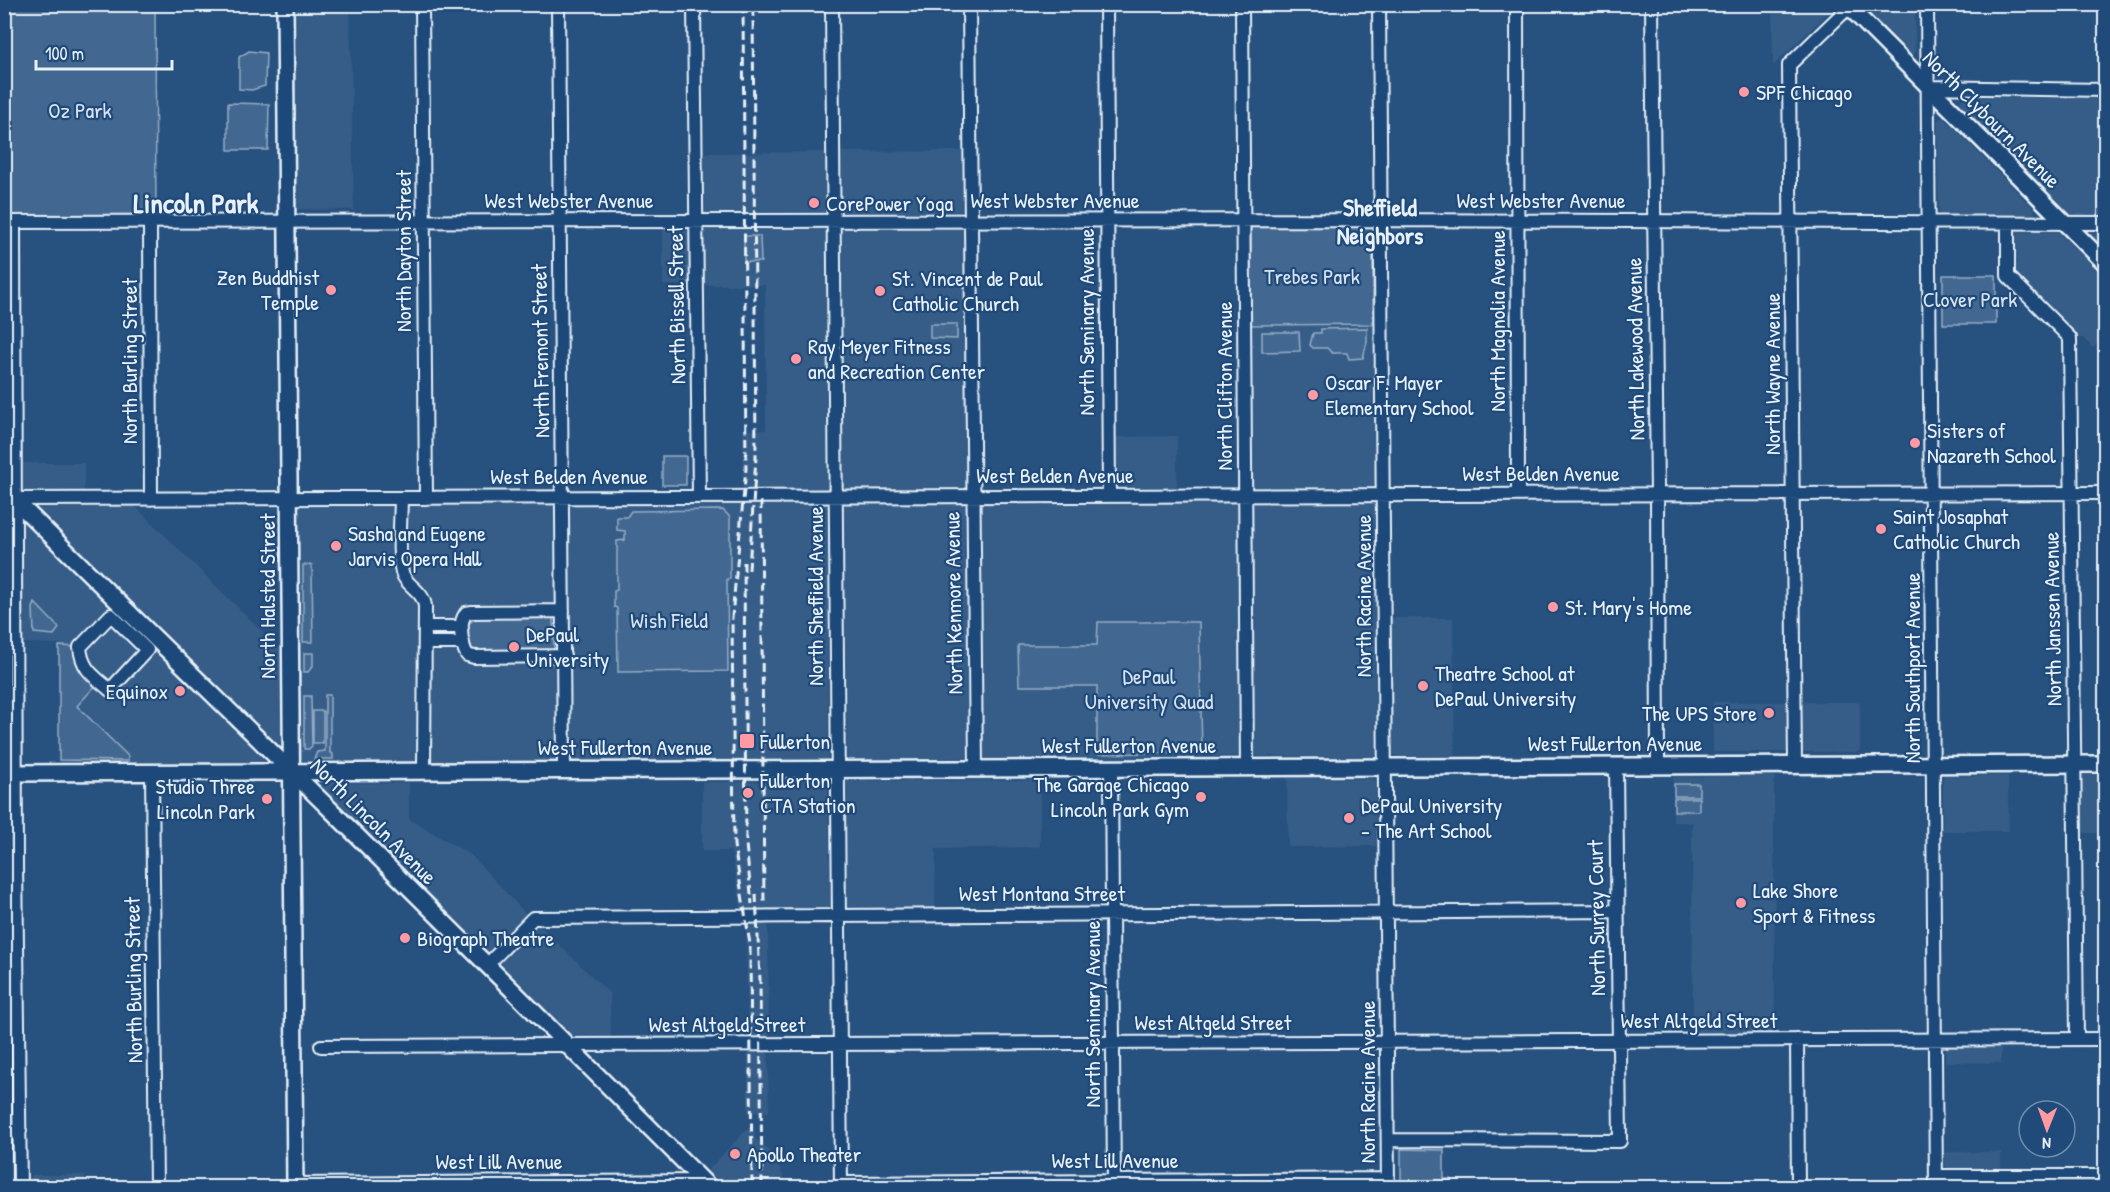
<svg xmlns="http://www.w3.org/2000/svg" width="2110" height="1192" viewBox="0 0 2110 1192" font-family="'Patrick Hand',sans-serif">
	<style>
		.built { fill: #355d88 }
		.green { fill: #436891; stroke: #96acc4; stroke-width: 1.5 }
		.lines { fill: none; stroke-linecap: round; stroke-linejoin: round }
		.minor-casing { stroke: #e8f1f8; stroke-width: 16 }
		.major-casing { stroke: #e8f1f8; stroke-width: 20 }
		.minor { stroke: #1f4a7a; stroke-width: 12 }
		.major { stroke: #1f4a7a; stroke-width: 15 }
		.rail { stroke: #e8f1f8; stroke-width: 3; stroke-dasharray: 9 4.5; stroke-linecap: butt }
		.poi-dot { fill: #ff9aa2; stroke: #1f4a7a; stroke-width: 2 }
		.labels { text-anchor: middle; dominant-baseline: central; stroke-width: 4.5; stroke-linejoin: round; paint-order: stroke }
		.poi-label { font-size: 22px; fill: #e8f1f8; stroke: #1f4a7a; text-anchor: start }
		.park-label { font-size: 22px; fill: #d8e3ee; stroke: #1f4a7a }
		.street-label { font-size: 22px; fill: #e8f1f8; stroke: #1f4a7a }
		.neighbourhood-label { font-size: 24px; font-weight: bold; fill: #e8f1f8; stroke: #1f4a7a }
		.district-label { font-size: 28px; font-weight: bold; fill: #e8f1f8; stroke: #1f4a7a }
	</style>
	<rect width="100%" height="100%" fill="#27517f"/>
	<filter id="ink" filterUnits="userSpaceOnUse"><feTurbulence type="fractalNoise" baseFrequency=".0167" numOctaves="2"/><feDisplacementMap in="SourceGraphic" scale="12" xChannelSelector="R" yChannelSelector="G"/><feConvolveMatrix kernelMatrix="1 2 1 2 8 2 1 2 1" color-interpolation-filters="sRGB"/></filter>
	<g filter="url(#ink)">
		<!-- built -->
		<path class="built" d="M 295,5 L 350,5 L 354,210 L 296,209 Z
			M 1832,5 L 1834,7 L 1773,66 L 1772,5 Z
			M 1856,5 L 1915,5 L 1915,52 L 1911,61 Z
			M 1966,97 L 2105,98 L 2105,216 L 2074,216 L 2069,214 L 1960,106 L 1961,100 Z
			M 1944,118 L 2034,209 L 2035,213 L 2031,215 L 1939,214 L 1937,122 L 1939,119 Z
			M 963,151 L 964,208 L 962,211 L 846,213 L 842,209 L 841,152 Z
			M 825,152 L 826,209 L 824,213 L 703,213 L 702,153 Z
			M 706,229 L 822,229 L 826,231 L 827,470 L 830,474 L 830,484 L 827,490 L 743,489 L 743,430 L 766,430 L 765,285 L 704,285 L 703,233 Z
			M 842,229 L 964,229 L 966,489 L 861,489 L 858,492 L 844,491 L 843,489 L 842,477 L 844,470 Z
			M 663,230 L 685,230 L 690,233 L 690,285 L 663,285 Z
			M 2016,232 L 2058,232 L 2105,278 L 2105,336 L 2093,348 L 2083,338 L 2078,338 L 2017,278 Z
			M 2096,232 L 2105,232 L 2105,250 L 2093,237 Z
			M 1373,324 L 1374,464 L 1377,467 L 1377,487 L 1252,487 L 1251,325 Z
			M 4,425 L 9,429 L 9,463 L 84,463 L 84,506 L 135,506 L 283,652 L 284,738 L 262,763 L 60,766 L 60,644 L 23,643 L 23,521 L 5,505 Z
			M 1177,436 L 1177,488 L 1118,486 L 1116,437 Z
			M 1237,500 L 1240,503 L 1241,756 L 981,758 L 980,502 Z
			M 1255,500 L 1373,500 L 1374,502 L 1376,754 L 1374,757 L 1255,756 L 1252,505 Z
			M 817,501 L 827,502 L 830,506 L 831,513 L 828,517 L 828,759 L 306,762 L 301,759 L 299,507 L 301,505 L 813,503 Z
			M 844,501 L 964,502 L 966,504 L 967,758 L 850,760 L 847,757 L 844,525 L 841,517 L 841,503 Z
			M 1391,618 L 1453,618 L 1455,756 L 1397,756 L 1392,754 Z
			M 1713,702 L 1860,702 L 1860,752 L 1713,752 Z
			M 2082,775 L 2105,775 L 2105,833 L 2081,833 L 2081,792 L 2078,788 L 2079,777 Z
			M 1774,776 L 1775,1034 L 1693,1034 L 1692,823 L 1673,822 L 1673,777 Z
			M 1945,776 L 2008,776 L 2009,831 L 1943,831 L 1943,778 Z
			M 1287,778 L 1374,779 L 1376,782 L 1376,846 L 1288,847 Z
			M 1040,780 L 1040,847 L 936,849 L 935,909 L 851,910 L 847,907 L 847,781 Z
			M 825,781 L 828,785 L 830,896 L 833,900 L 832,908 L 829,910 L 742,911 L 731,851 L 702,851 L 702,782 Z
			M 326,783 L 409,783 L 409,819 L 471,855 L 528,916 L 488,953 L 325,790 L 323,787 Z
			M 746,924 L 768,924 L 769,1039 L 748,1039 Z
			M 539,925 L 610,994 L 611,1039 L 575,1040 L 572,1038 L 499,966 L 499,963 Z
			M 1946,1047 L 2001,1047 L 2001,1063 L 1945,1062 Z
			M 748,1052 L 768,1053 L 769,1112 L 748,1112 Z
			M 754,1122 L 755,1138 L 774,1155 L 788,1187 L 724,1187 L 707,1171 Z
			M 1945,1152 L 2001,1152 L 2001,1172 L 1952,1170 L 1945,1166 Z
			M 31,1175 L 85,1175 L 85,1187 L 31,1187 Z"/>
		<!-- green -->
		<path class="green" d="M 4,5 L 155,5 L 156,215 L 5,215 Z
			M 249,51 L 266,53 L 265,86 L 252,90 L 239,89 L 239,57 Z
			M 228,103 L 269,104 L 268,150 L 228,150 Z
			M 1251,227 L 1373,227 L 1373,324 L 1251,325 Z
			M 744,236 L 760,236 L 761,262 L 744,262 Z
			M 1943,275 L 1996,275 L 1996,324 L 1943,324 Z
			M 930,324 L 957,324 L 957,339 L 930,338 Z
			M 1367,328 L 1367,342 L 1363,358 L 1349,359 L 1347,353 L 1332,353 L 1327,348 L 1313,348 L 1310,345 L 1313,333 L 1321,333 L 1321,329 Z
			M 1262,332 L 1299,332 L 1300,351 L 1262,352 Z
			M 662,456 L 686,456 L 686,485 L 662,485 Z
			M 723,510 L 730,517 L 730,579 L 727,579 L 728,671 L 618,672 L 617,608 L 614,607 L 614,591 L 617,590 L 617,541 L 625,540 L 625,531 L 617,530 L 617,517 L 627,517 L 631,511 Z
			M 303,565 L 312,565 L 313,642 L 303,642 Z
			M 35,603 L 59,628 L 54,635 L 34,633 L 33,608 Z
			M 476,618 L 553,618 L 554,653 L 475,653 C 465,647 468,635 468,624 Z
			M 1098,622 L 1199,622 L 1202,752 L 1097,754 L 1097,686 L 1019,686 L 1018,645 L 1097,645 Z
			M 59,646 L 80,647 L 100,681 L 77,706 L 128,756 L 128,761 L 59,760 Z
			M 304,653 L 313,653 L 313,666 L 308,672 L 304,672 Z
			M 325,695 L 330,695 L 330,753 L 333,754 L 333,759 L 314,759 L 317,752 L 325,751 Z
			M 304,696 L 311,696 L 312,746 L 309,749 L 304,749 Z
			M 313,711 L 323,711 L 323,743 L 313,743 Z
			M 1674,784 L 1699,784 L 1699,796 L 1674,796 Z
			M 1674,798 L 1699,798 L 1699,811 L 1674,811 Z
			M 1401,1149 L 1444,1150 L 1444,1179 L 1450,1179 L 1450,1187 L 1401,1187 Z"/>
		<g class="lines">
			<!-- minor casing -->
			<g class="minor-casing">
				<path id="minor" d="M 422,4 L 426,498
					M 558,4 L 564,770
					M 694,4 L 699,497
					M 832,4 L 841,1188
					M 969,4 L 976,769
					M 1106,4 L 1109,496
					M 1242,4 L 1247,767
					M 1379,4 L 1388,1188
					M 1517,4 L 1518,494
					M 1652,4 L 1657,494 L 1658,765
					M 1927,4 L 1936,1188
					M 1928,87 L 2106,90
					M 4,222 L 1381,220 L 2106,223
					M 14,222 L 16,863 L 20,1188
					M 150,222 L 151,499
					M 2008,223 L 2008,276 L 2070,338 L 2077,1039
					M 401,498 C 401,514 397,562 403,575 C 409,588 423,591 425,606 L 424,770
					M 10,499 L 2106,493
					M 563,611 L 472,612 L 466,613 C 458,624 461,643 467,655 L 474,657 L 564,656
					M 111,615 L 147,650 L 110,690 C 94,676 82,670 80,647 Z
					M 425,627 L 462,627
					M 425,643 L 463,643
					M 1795,765 L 1789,65 L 1849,7
					M 1111,768 L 1114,1188
					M 152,772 L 156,1188
					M 4,954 L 17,954
					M 487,965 L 533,918 L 1617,911
					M 1797,1040 L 1798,1188
					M 321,1046 L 2106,1039
					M 4,1131 L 20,1131
					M 1388,1140 L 1620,1141 L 1616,766
					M 1936,1176 L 2106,1176
					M 841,1183 L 1388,1179
					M 295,1184 L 703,1181"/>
			</g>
			<!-- major casing -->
			<g class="major-casing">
				<path id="major" d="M 285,4 L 295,1188
					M 1846,4 L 2106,264
					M 4,489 C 114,599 225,706 335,814 C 461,938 585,1063 710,1188
					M 4,773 L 2106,764"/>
			</g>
			<!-- minor -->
			<use href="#minor" class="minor"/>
			<!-- major -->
			<use href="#major" class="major"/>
			<!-- rail -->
			<path class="rail" d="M 743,4 L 746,469 L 732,617 L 734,845 L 750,944 L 752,1188
				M 761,501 L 764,906
				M 744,562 L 746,844 L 752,904
				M 749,570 L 756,457 L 753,4
				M 756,894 L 760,980 L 762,1188"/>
		</g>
	</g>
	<!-- markers -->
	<g class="poi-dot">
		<circle cx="1744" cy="92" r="6"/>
		<circle cx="814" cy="203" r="6"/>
		<circle cx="331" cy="290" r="6"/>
		<circle cx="880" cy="291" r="6"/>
		<circle cx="796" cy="359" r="6"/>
		<circle cx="1313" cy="395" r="6"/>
		<circle cx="1915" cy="443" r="6"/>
		<circle cx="1881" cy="529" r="6"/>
		<circle cx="336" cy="546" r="6"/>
		<circle cx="1553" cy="607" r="6"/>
		<circle cx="514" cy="647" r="6"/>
		<circle cx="1423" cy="686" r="6"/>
		<circle cx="180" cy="691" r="6"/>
		<circle cx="1769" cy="713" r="6"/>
		<rect x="739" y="733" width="16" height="16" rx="3"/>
		<circle cx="748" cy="793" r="6"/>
		<circle cx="1201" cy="797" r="6"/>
		<circle cx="267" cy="799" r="6"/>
		<circle cx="1349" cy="818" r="6"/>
		<circle cx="1741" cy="903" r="6"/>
		<circle cx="405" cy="938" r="6"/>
		<circle cx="735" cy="1154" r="6"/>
	</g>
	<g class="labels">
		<!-- poi labels -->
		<g class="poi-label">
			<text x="1756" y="92">SPF Chicago</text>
			<text x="826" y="203">CorePower Yoga</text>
			<text x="319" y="277" text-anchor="end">Zen Buddhist<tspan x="319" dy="25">Temple</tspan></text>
			<text x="892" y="278">St. Vincent de Paul<tspan x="892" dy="25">Catholic Church</tspan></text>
			<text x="808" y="346">Ray Meyer Fitness<tspan x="808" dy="25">and Recreation Center</tspan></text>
			<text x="1325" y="382">Oscar F. Mayer<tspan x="1325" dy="25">Elementary School</tspan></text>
			<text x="1927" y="430">Sisters of<tspan x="1927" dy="25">Nazareth School</tspan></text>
			<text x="1893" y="516">Saint Josaphat<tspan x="1893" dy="25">Catholic Church</tspan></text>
			<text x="348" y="533">Sasha and Eugene<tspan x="348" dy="25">Jarvis Opera Hall</tspan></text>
			<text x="1565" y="607">St. Mary's Home</text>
			<text x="526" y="634">DePaul<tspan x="526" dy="25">University</tspan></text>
			<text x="1435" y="673">Theatre School at<tspan x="1435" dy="25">DePaul University</tspan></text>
			<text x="168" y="691" text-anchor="end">Equinox</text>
			<text x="1757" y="713" text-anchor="end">The UPS Store</text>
			<text x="760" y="741">Fullerton</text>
			<text x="760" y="780">Fullerton<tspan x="760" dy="25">CTA Station</tspan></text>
			<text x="1189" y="784" text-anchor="end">The Garage Chicago<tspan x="1189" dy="25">Lincoln Park Gym</tspan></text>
			<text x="255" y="786" text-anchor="end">Studio Three<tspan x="255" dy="25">Lincoln Park</tspan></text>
			<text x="1361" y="805">DePaul University<tspan x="1361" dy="25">- The Art School</tspan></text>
			<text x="1753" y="890">Lake Shore<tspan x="1753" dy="25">Sport &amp; Fitness</tspan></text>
			<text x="417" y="938">Biograph Theatre</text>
			<text x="747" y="1154">Apollo Theater</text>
		</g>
		<!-- park labels -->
		<g class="park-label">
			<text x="80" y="110">Oz Park</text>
			<text x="1312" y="276">Trebes Park</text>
			<text x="1970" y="299">Clover Park</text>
			<text x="669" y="620">Wish Field</text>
			<text x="1149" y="676">DePaul<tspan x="1149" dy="25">University Quad</tspan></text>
		</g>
		<!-- street labels -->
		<g class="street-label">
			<text transform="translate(1992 119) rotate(45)">North Clybourn Avenue</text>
			<text x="569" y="200">West Webster Avenue</text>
			<text x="1055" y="200">West Webster Avenue</text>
			<text x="1541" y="200">West Webster Avenue</text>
			<text transform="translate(403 251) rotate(-90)">North Dayton Street</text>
			<text transform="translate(676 305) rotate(-91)">North Bissell Street</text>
			<text transform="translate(1497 321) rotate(-90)">North Magnolia Avenue</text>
			<text transform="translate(1086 322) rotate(-90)">North Seminary Avenue</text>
			<text transform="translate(1635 349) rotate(-91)">North Lakewood Avenue</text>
			<text transform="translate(540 351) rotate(-91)">North Fremont Street</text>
			<text transform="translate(129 361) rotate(-90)">North Burling Street</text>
			<text transform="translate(1772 374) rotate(-90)">North Wayne Avenue</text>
			<text transform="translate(1224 386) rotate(-90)">North Clifton Avenue</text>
			<text x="1541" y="473">West Belden Avenue</text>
			<text x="1055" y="475">West Belden Avenue</text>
			<text x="569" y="476">West Belden Avenue</text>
			<text transform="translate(267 596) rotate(-90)">North Halsted Street</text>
			<text transform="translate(815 596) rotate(-90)">North Sheffield Avenue</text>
			<text transform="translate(1363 596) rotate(-90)">North Racine Avenue</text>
			<text transform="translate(953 603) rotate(-91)">North Kenmore Avenue</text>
			<text transform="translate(2052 619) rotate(-91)">North Janssen Avenue</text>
			<text transform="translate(1912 668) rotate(-90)">North Southport Avenue</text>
			<text x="1615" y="743">West Fullerton Avenue</text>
			<text x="1129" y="745">West Fullerton Avenue</text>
			<text x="625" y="747">West Fullerton Avenue</text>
			<text transform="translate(374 821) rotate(45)">North Lincoln Avenue</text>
			<text x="1042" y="893">West Montana Street</text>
			<text transform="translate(1596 918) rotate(-91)">North Surrey Court</text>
			<text transform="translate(133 980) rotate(-91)">North Burling Street</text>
			<text transform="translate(1092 1014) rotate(-90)">North Seminary Avenue</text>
			<text x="1699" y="1020">West Altgeld Street</text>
			<text x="1213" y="1022">West Altgeld Street</text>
			<text x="727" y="1024">West Altgeld Street</text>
			<text transform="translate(1367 1082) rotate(-90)">North Racine Avenue</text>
			<text x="1115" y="1160">West Lill Avenue</text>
			<text x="499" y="1161">West Lill Avenue</text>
		</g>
		<!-- neighbourhood labels -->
		<g class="neighbourhood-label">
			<text x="1380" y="207">Sheffield<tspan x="1380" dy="28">Neighbors</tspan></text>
		</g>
		<!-- district labels -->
		<g class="district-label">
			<text x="196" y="203">Lincoln Park</text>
		</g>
	</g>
	<!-- margin -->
	<rect width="2110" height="1192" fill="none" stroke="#1f4a7a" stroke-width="24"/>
	<rect x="12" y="12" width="2086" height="1168" fill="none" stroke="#e8f1f8" stroke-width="2" filter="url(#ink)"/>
	<!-- north arrow -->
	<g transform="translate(2047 1129) rotate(181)"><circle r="28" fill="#1f4a7a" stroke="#6f8dac" stroke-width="1.5"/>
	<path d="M0-4.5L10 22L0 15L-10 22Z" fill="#ff9aa2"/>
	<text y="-9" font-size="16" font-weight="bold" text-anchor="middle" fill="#e8f1f8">N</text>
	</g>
	<!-- scale -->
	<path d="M36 60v9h136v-9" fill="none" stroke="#e8f1f8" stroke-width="3"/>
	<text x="45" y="60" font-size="18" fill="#e8f1f8" stroke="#1f4a7a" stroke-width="4.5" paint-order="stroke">100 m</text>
</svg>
